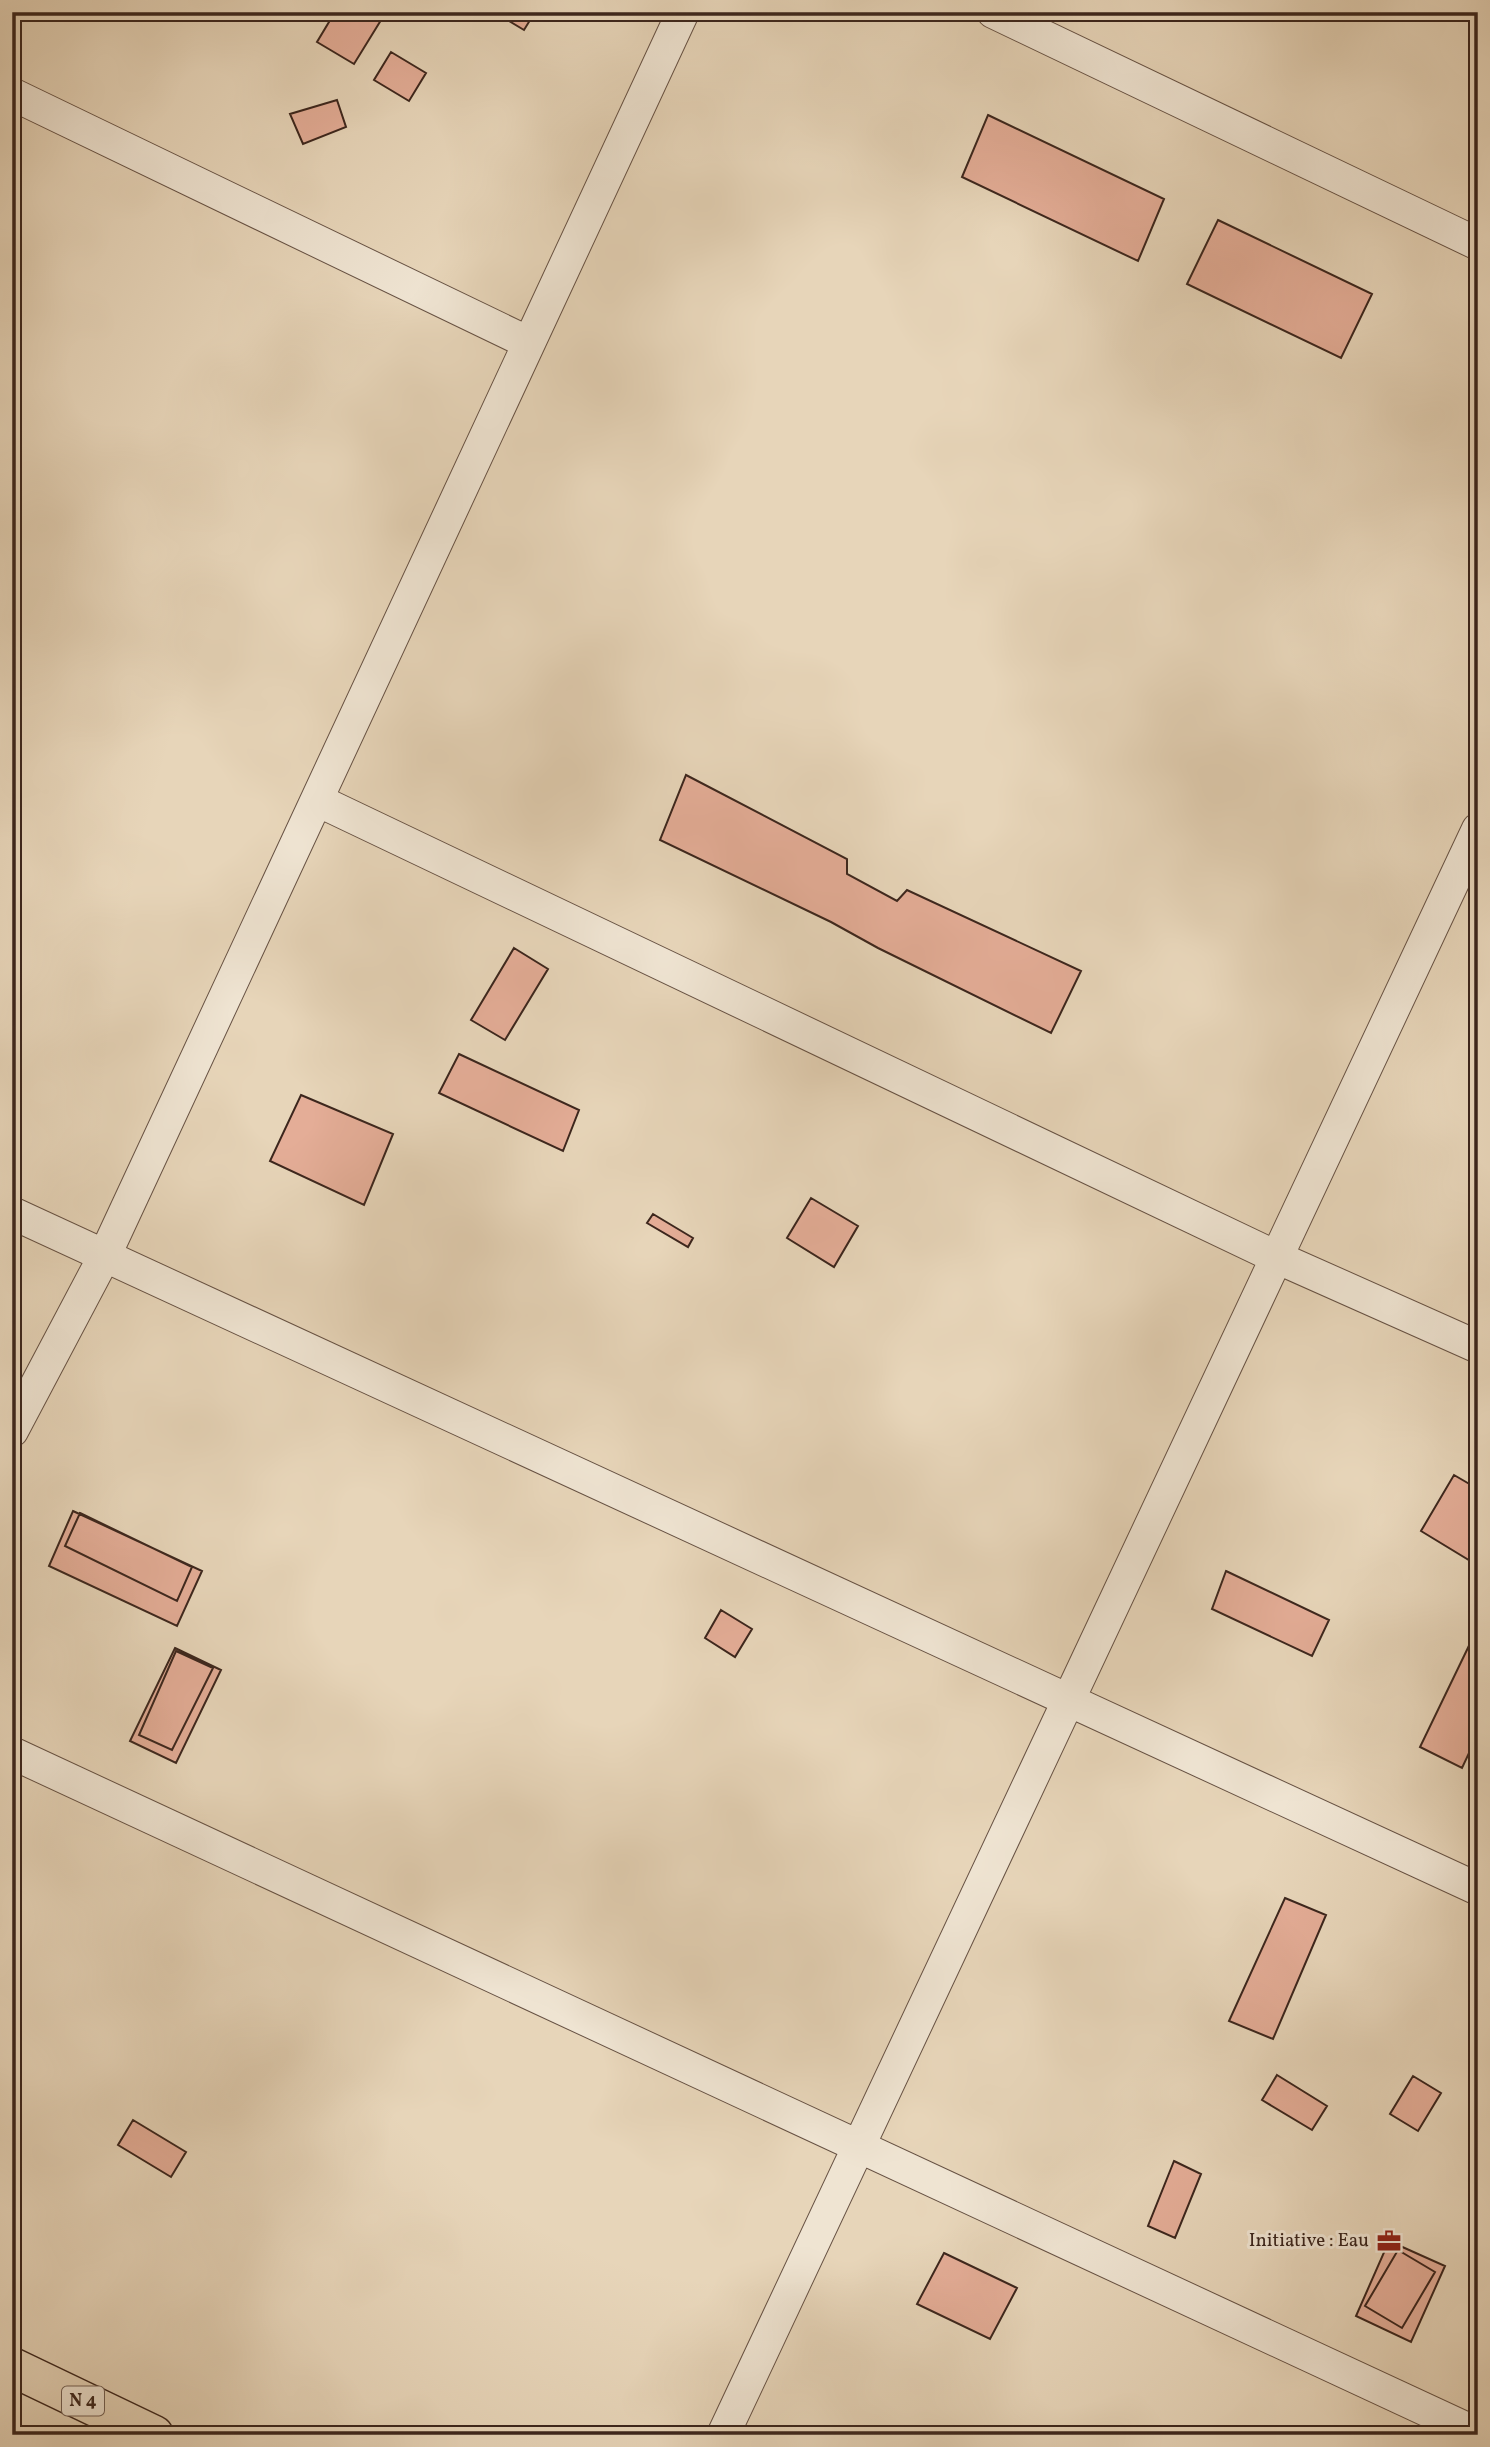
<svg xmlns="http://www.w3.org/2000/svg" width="1490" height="2447" viewBox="0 0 1490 2447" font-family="Vollkorn,serif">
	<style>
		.building { fill: #e4ad97; stroke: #3c261d; stroke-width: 2 }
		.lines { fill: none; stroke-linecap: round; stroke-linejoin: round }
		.minor-casing { stroke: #675244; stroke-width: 34 }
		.trunk-casing { stroke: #3c261d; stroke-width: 41 }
		.minor { stroke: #efe4d2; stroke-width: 32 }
		.trunk { stroke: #e7d5b9; stroke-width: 38 }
		.labels { text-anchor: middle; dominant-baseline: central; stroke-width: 6; stroke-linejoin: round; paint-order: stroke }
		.shield { fill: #efe4d2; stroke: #725f53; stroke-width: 2 }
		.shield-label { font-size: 18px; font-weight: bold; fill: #3c261d }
		.poi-label { font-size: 19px; fill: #3c261d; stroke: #efe4d2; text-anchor: end }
	</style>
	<rect width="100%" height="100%" fill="#e7d5b9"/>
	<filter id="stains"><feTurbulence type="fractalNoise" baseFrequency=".00286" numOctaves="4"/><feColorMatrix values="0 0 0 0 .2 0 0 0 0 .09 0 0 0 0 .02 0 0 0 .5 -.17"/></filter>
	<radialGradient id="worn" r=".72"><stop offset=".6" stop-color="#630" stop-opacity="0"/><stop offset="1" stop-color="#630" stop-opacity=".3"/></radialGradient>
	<!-- building -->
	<path class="building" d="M 335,12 L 386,12 L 354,64 L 317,42 Z
		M 494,12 L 535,12 L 524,30 Z
		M 391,52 L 426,73 L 409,101 L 374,80 Z
		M 337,100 L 346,127 L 303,144 L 290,114 Z
		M 988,115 L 1164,199 L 1138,261 L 962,177 Z
		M 1218,220 L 1372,294 L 1341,358 L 1187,284 Z
		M 686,775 L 847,859 L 847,874 L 897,901 L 907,890 L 1081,971 L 1051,1033 L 878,948 L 831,922 L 660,840 Z
		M 514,948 L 548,969 L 505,1040 L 471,1020 Z
		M 459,1054 L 579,1110 L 563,1151 L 439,1093 Z
		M 301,1095 L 393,1134 L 364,1205 L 270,1161 Z
		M 811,1198 L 858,1226 L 834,1267 L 787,1238 Z
		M 653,1214 L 693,1238 L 688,1247 L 647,1223 Z
		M 1454,1475 L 1478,1489 L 1477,1565 L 1421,1531 Z
		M 73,1511 L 202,1571 L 177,1626 L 49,1566 Z
		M 80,1513 L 192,1567 L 177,1601 L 65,1546 Z
		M 1226,1571 L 1329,1620 L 1312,1656 L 1212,1609 Z
		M 721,1610 L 752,1629 L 735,1657 L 705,1638 Z
		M 1478,1627 L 1478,1734 L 1462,1768 L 1420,1747 Z
		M 175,1648 L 221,1670 L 176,1763 L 130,1741 Z
		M 176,1651 L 213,1668 L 172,1750 L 139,1735 Z
		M 1285,1898 L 1326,1915 L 1273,2039 L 1229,2021 Z
		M 1277,2075 L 1327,2106 L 1312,2130 L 1262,2100 Z
		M 1413,2076 L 1441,2093 L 1418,2131 L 1390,2114 Z
		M 133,2120 L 186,2152 L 171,2177 L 118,2145 Z
		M 1174,2161 L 1201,2174 L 1175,2238 L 1148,2226 Z
		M 1389,2241 L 1445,2266 L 1411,2342 L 1356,2316 Z
		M 1398,2250 L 1435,2272 L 1402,2328 L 1365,2306 Z
		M 944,2253 L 1017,2288 L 990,2339 L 917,2304 Z"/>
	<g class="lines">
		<!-- minor casing -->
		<g class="minor-casing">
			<path id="minor" d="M 993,12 L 1478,244
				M 12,94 L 529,343
				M 317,800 L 1276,1257 L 1478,1347
				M 12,1213 L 1478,1889
				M 12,1431 L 105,1255 L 683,12
				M 12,1753 L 1478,2434
				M 723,2435 L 1478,829"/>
		</g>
		<!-- trunk casing -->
		<g class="trunk-casing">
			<path id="trunk" d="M 12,2367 L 154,2435"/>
		</g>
		<!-- minor -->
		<use href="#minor" class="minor"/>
		<!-- trunk -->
		<use href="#trunk" class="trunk"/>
	</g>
	<!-- icons -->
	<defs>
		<g id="office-bare" transform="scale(1.89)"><path d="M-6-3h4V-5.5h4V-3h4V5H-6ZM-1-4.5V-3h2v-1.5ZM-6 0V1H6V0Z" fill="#8f2418" stroke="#efe4d2" stroke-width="2.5" paint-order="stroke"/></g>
	</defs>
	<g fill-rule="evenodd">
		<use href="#office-bare" x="1389" y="2241"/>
	</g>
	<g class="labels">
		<!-- shield labels -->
		<rect class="shield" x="62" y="2386.5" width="42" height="29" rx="5"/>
		<g class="shield-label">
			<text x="83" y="2401">N 4</text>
		</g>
		<!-- poi labels -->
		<g class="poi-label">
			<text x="1369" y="2241">Initiative : Eau</text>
		</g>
	</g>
	<!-- margin -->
	<rect width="1490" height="2447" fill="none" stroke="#e7d5b9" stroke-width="42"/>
	<rect x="14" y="14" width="1462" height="2419" fill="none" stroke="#3c261d" stroke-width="3.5"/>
	<rect x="21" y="21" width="1448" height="2405" fill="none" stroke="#3c261d" stroke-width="2"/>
	<rect width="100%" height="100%" filter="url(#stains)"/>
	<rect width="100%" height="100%" fill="url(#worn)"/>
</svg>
